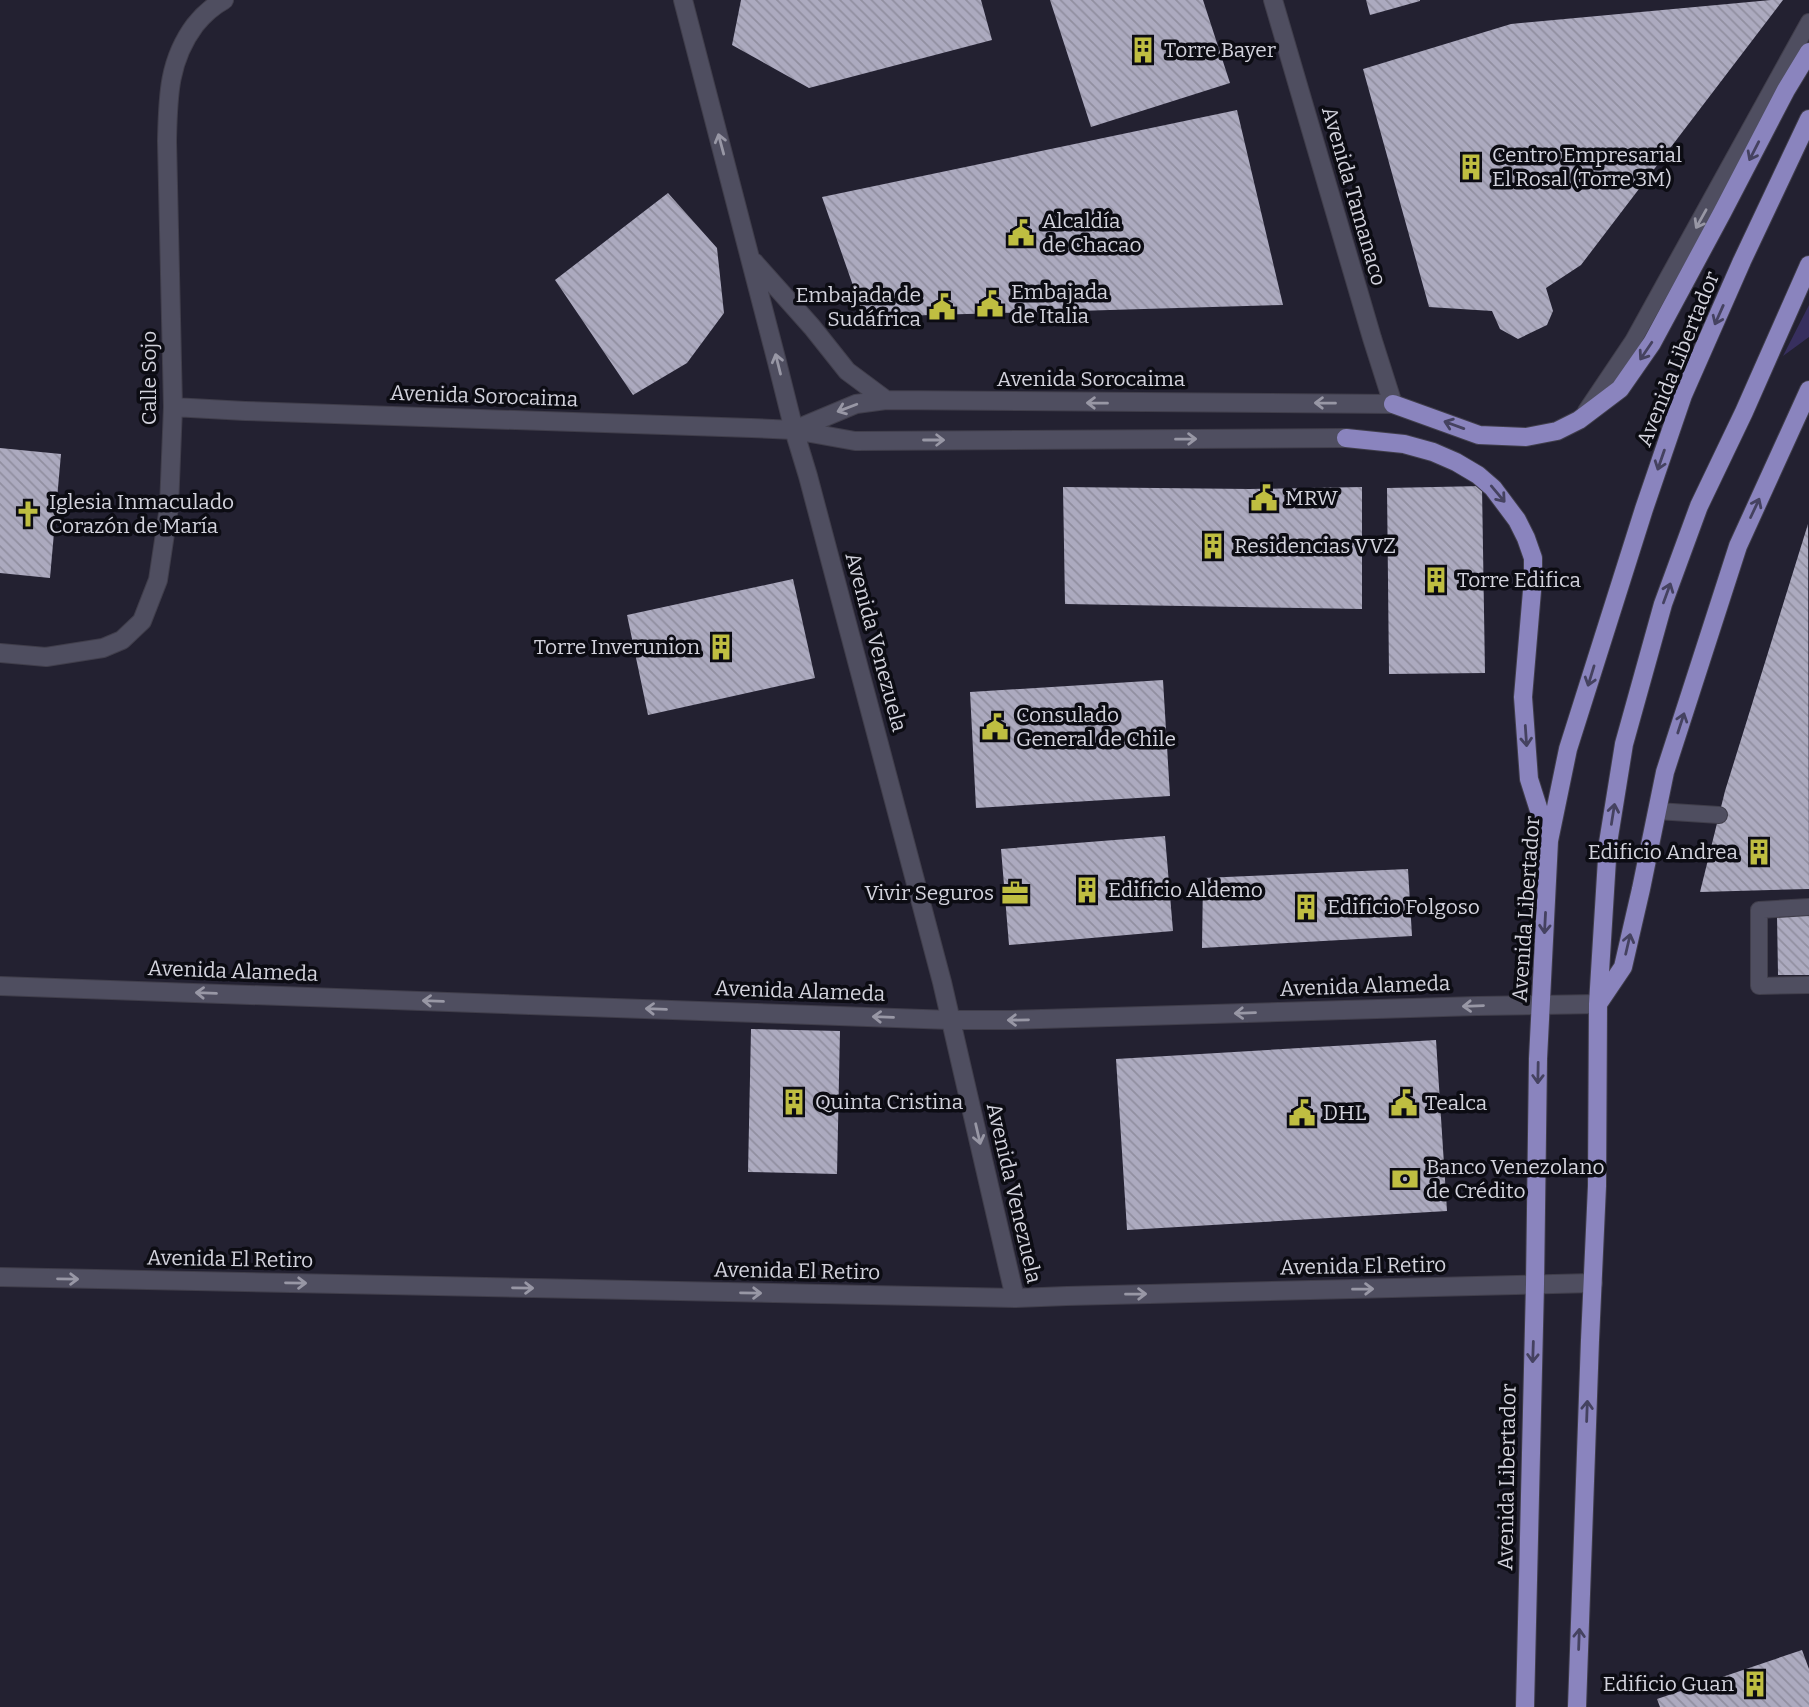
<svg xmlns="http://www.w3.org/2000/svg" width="1809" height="1707" viewBox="0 0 1809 1707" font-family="Bitter,serif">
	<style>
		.green { fill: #372f5e }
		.building { fill: url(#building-back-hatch) }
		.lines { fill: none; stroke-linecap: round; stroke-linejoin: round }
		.lane-casing { stroke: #403e4b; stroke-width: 18 }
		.street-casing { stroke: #403e4b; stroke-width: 20 }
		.primary-casing { stroke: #403e4b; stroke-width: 20 }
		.lane { stroke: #4f4e60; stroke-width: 16 }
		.street { stroke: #4f4e60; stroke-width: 18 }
		.primary { stroke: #8a84be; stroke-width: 18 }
		.oneway { stroke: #9897a5 }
		.oneway2 { stroke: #454260 }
		.labels { text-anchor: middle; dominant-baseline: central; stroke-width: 7; stroke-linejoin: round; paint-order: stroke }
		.poi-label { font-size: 21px; fill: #d3d3dd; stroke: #0c0c13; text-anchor: start }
		.street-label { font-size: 21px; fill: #d3d3dd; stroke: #0c0c13 }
	</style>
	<defs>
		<pattern id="building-back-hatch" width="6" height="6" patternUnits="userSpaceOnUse" patternTransform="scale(1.75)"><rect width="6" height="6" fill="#acaabf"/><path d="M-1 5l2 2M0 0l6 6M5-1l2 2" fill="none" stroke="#918fa0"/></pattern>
	</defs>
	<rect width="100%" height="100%" fill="#232131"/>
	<!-- green -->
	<path class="green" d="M 1809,305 L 1809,337 L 1783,356 Z"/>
	<!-- building -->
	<path class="building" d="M 741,0 L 981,0 L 992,40 L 809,88 L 732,45 Z
		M 1050,0 L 1203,0 L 1230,83 L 1091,127 Z
		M 1366,0 L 1420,0 L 1420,1 L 1370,15 Z
		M 1771,0 L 1783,0 L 1581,265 L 1546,288 L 1553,311 L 1547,325 L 1518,339 L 1500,329 L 1492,311 L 1429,307 L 1363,69 L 1511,24 Z
		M 1237,110 L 1283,305 L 864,317 L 822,197 Z
		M 668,193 L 717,248 L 724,313 L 687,363 L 633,395 L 555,280 Z
		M 0,448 L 61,454 L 50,578 L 0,573 Z
		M 1482,486 L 1485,673 L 1389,674 L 1387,488 Z
		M 1063,487 L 1250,489 L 1362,487 L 1362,609 L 1065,604 Z
		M 1808,524 L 1809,889 L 1700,892 L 1725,791 Z
		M 793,579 L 815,678 L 648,715 L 627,615 Z
		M 1163,680 L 1170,796 L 976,808 L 970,692 Z
		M 1165,836 L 1173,931 L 1009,945 L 1001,849 Z
		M 1408,869 L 1412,936 L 1202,948 L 1203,878 Z
		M 1777,915 L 1809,915 L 1809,975 L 1778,975 Z
		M 751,1029 L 840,1031 L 837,1174 L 748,1172 Z
		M 1436,1040 L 1447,1211 L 1127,1230 L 1116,1059 Z
		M 1802,1650 L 1809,1669 L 1809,1707 L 1660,1707 L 1657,1699 Z"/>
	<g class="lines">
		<!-- lane casing -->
		<g class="lane-casing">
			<path id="lane" d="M 1586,411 L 1633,341 L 1809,22
				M 1657,811 L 1719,815
				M 1809,907 L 1759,910 L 1759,986 L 1809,985"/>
		</g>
		<!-- street casing -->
		<g class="street-casing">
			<path id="street" d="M 683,0 L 777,362 L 794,430 L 808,476 L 942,982 L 1015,1298
				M 754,262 L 812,327 L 847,371 L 886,400
				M 173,407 L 245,411 L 751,428 L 794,430 L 855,441 L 1346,438
				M 794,430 L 856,404 L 886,400 L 1393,404 L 1372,338 L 1273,0
				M 0,653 L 46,657 L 103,648 L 122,640 L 142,621 L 158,580 L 169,507 L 173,407 L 167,141 C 168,98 168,61 195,25 C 203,15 213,6 224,0
				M 0,986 L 951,1020 L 1011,1020 L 1477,1006 L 1598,1004
				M 0,1277 L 1015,1298 L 1067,1296 L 1593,1283"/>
		</g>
		<!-- primary casing -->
		<g class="primary-casing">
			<path id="primary" d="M 1393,404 L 1479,435 L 1526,437 L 1557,431 L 1579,420 L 1620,389 L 1652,343 L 1722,213 L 1786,90 L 1809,52
				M 1346,438 L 1404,444 L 1433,452 L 1456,462 L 1478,475 L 1493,488 L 1517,520 L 1526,538 L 1533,558 L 1533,579 L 1523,697 L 1529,779 L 1548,839
				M 1598,1004 L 1623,967 L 1641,889 L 1665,772 L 1738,546 L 1809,390
				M 1525,1707 L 1535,1284 L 1538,1059 L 1549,841 L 1568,749 L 1644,509 L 1683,395 L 1742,261 L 1809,119
				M 1577,1707 L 1590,1340 L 1597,1186 L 1598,1004 L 1608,843 L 1624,744 L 1663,604 L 1699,506 L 1744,412 L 1809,265"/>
		</g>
		<!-- lane -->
		<use href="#lane" class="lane"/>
		<!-- street -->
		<use href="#street" class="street"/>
		<!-- primary -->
		<use href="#primary" class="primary"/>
	</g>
	<!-- one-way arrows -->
	<defs><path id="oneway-shaft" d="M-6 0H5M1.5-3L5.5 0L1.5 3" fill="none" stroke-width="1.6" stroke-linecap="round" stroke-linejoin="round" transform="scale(1.75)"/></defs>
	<g class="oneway">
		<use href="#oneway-shaft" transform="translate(721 144) rotate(-105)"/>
		<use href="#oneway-shaft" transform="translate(1701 219) rotate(119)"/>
		<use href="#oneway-shaft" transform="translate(778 364) rotate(-104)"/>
		<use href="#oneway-shaft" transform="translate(1097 403) rotate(-179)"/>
		<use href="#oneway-shaft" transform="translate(1325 403) rotate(-179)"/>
		<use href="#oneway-shaft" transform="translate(847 408) rotate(159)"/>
		<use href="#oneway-shaft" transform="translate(1186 439) rotate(-1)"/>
		<use href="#oneway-shaft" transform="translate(934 440)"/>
		<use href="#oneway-shaft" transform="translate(206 993) rotate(-178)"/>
		<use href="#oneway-shaft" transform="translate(433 1001) rotate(-178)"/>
		<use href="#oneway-shaft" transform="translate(1473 1006) rotate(178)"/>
		<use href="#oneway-shaft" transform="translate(656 1009) rotate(-178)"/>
		<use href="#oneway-shaft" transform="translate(1245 1013) rotate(178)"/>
		<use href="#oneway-shaft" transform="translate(883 1017) rotate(-178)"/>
		<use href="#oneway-shaft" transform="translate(1018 1020) rotate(179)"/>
		<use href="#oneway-shaft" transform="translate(978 1134) rotate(77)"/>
		<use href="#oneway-shaft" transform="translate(68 1279) rotate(1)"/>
		<use href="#oneway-shaft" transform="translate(296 1283) rotate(1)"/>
		<use href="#oneway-shaft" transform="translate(523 1288) rotate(1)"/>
		<use href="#oneway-shaft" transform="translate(1363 1289) rotate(-1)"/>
		<use href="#oneway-shaft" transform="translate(751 1293) rotate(1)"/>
		<use href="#oneway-shaft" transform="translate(1136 1294) rotate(-1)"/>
	</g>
	<g class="oneway2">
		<use href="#oneway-shaft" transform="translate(1754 151) rotate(117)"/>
		<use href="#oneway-shaft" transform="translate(1719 315) rotate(114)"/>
		<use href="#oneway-shaft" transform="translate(1646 351) rotate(124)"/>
		<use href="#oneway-shaft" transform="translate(1454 425) rotate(-160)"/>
		<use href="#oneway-shaft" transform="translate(1661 460) rotate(109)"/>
		<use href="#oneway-shaft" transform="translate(1498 494) rotate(50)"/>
		<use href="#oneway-shaft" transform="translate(1755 508) rotate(-65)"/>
		<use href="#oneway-shaft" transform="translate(1667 593) rotate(-70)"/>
		<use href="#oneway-shaft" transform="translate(1591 676) rotate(107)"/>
		<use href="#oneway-shaft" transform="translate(1681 723) rotate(-72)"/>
		<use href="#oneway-shaft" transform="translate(1526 736) rotate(86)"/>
		<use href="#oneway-shaft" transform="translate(1613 814) rotate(-81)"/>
		<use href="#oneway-shaft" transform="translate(1545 923) rotate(93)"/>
		<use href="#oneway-shaft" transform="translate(1628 944) rotate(-77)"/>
		<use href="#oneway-shaft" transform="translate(1538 1073) rotate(91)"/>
		<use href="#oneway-shaft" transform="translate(1533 1352) rotate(92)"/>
		<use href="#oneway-shaft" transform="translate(1587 1411) rotate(-88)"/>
		<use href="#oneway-shaft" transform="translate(1579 1639) rotate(-88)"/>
	</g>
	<!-- icons -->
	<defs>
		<g id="building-bare" transform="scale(2.1)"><path d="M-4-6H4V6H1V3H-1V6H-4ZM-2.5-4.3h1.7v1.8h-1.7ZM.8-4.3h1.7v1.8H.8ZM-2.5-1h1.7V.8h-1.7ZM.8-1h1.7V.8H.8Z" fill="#bfbe41" stroke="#0c0c13" stroke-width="2.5" paint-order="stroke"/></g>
		<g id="civic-bare" transform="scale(2.1)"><path d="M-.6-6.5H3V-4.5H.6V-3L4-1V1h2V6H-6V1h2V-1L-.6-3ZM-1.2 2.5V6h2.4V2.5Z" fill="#bfbe41" stroke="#0c0c13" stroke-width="2.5" paint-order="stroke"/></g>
		<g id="church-bare" transform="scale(2.1)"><path d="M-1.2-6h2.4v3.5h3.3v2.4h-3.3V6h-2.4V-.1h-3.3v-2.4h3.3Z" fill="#bfbe41" stroke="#0c0c13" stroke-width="2.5" paint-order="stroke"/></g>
		<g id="office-bare" transform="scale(2.1)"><path d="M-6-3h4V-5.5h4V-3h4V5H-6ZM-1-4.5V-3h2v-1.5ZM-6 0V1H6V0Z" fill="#bfbe41" stroke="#0c0c13" stroke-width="2.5" paint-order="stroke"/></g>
		<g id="bank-bare" transform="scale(2.1)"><path d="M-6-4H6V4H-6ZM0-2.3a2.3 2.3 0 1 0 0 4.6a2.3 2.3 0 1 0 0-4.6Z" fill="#bfbe41" stroke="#0c0c13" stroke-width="2.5" paint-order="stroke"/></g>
	</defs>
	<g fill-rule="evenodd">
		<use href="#building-bare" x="1143" y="50"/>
		<use href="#building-bare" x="1471" y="167"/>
		<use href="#civic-bare" x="1021" y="233"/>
		<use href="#civic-bare" x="990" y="304"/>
		<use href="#civic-bare" x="942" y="307"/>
		<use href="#civic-bare" x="1264" y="498"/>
		<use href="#church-bare" x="28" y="514"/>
		<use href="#building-bare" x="1213" y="546"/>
		<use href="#building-bare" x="1436" y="580"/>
		<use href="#building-bare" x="721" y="647"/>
		<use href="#civic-bare" x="995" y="727"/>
		<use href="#building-bare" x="1759" y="852"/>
		<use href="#building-bare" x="1087" y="890"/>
		<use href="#office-bare" x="1015" y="893"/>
		<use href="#building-bare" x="1306" y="907"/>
		<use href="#building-bare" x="794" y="1102"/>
		<use href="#civic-bare" x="1404" y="1103"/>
		<use href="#civic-bare" x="1302" y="1113"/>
		<use href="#bank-bare" x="1405" y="1179"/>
		<use href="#building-bare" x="1755" y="1684"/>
	</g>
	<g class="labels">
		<!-- poi labels -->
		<g class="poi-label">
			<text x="1164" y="50">Torre Bayer</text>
			<text x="1492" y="155">Centro Empresarial<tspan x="1492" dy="24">El Rosal (Torre 3M)</tspan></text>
			<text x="1042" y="221">Alcaldía<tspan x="1042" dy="24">de Chacao</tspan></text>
			<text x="1011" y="292">Embajada<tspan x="1011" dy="24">de Italia</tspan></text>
			<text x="921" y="295" text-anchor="end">Embajada de<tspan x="921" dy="24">Sudáfrica</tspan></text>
			<text x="1285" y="498">MRW</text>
			<text x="49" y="502">Iglesia Inmaculado<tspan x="49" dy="24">Corazón de María</tspan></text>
			<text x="1234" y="546">Residencias VVZ</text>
			<text x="1457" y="580">Torre Edifica</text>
			<text x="700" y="647" text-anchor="end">Torre Inverunion</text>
			<text x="1016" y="715">Consulado<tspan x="1016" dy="24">General de Chile</tspan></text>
			<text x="1738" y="852" text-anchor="end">Edificio Andrea</text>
			<text x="1108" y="890">Edificio Aldemo</text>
			<text x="994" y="893" text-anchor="end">Vivir Seguros</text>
			<text x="1327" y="907">Edificio Folgoso</text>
			<text x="815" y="1102">Quinta Cristina</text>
			<text x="1425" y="1103">Tealca</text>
			<text x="1323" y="1113">DHL</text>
			<text x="1426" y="1167">Banco Venezolano<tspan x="1426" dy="24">de Crédito</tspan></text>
			<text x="1734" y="1684" text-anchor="end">Edificio Guan</text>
		</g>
		<!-- street labels -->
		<g class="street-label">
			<text transform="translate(1354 196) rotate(74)">Avenida Tamanaco</text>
			<text transform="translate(1678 359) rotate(-68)">Avenida Libertador</text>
			<text transform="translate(149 378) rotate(-90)">Calle Sojo</text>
			<text x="1091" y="379">Avenida Sorocaima</text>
			<text transform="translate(484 396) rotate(2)">Avenida Sorocaima</text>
			<text transform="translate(876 642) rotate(75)">Avenida Venezuela</text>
			<text transform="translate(1526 909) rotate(-86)">Avenida Libertador</text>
			<text transform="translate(233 971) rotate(2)">Avenida Alameda</text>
			<text transform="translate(1365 986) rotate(-2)">Avenida Alameda</text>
			<text transform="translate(800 991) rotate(2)">Avenida Alameda</text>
			<text transform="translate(1014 1193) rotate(77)">Avenida Venezuela</text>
			<text transform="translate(230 1259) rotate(1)">Avenida El Retiro</text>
			<text transform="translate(1363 1266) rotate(-1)">Avenida El Retiro</text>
			<text transform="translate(797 1271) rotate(1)">Avenida El Retiro</text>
			<text transform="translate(1507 1477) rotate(-89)">Avenida Libertador</text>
		</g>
	</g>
</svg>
